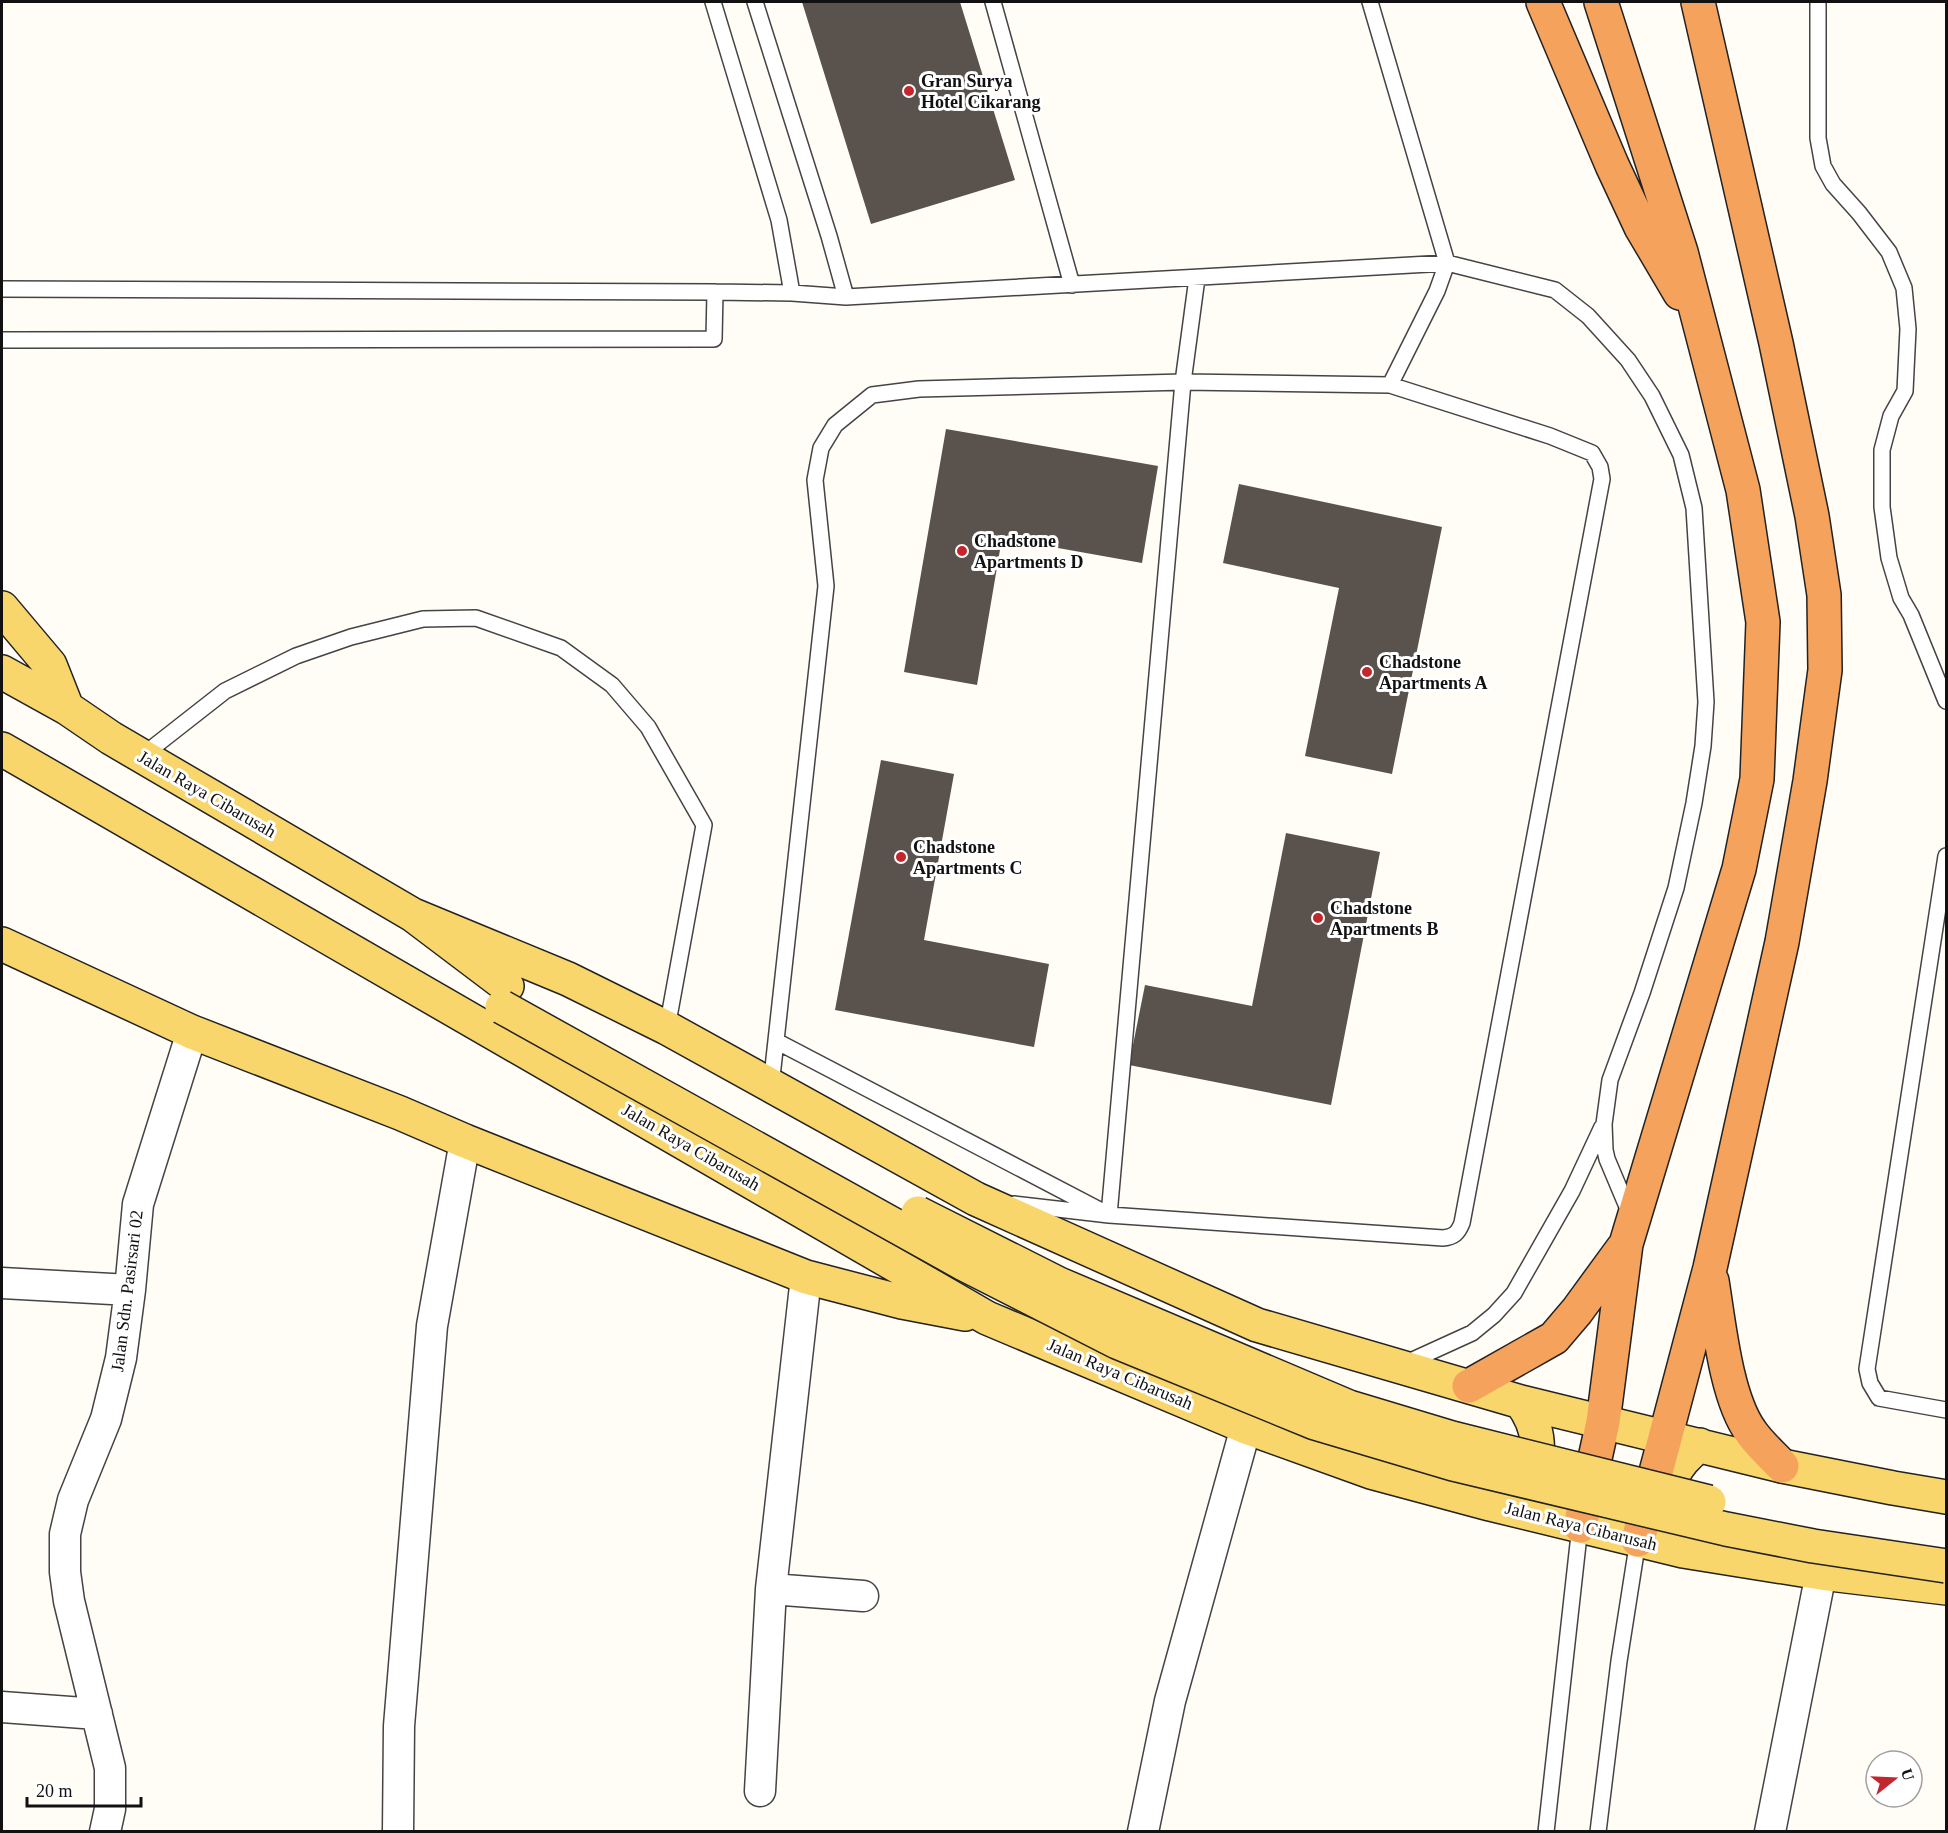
<svg xmlns="http://www.w3.org/2000/svg" width="1948" height="1833" viewBox="0 0 1948 1833" font-family="Georgia,serif">
	<style>
		.building { fill: #5a524d }
		.lines { fill: none; stroke-linecap: round; stroke-linejoin: round }
		.lane-casing { stroke: #444; stroke-width: 18 }
		.street-casing { stroke: #444; stroke-width: 33 }
		.primary-casing { stroke: #222; stroke-width: 36 }
		.highway-casing { stroke: #222; stroke-width: 36 }
		.lane { stroke: #fff; stroke-width: 15 }
		.street { stroke: #fff; stroke-width: 30 }
		.primary { stroke: #f9d66b; stroke-width: 33 }
		.highway { stroke: #f5a25d; stroke-width: 33 }
		.primary-bridge-casing { stroke: #222; stroke-width: 36; stroke-linecap: butt }
		.primary-bridge { stroke: #f9d66b; stroke-width: 33 }
		.poi-dot { fill: #c4262e; stroke: #fff; stroke-width: 2 }
		.labels { text-anchor: middle; dominant-baseline: central; stroke-width: 6; stroke-linejoin: round; paint-order: stroke }
		.poi-label { font-size: 18px; font-weight: bold; fill: #111; stroke: #fff; text-anchor: start }
		.street-label { font-size: 18px; fill: #111; stroke: #fff }
	</style>
	<rect width="100%" height="100%" fill="#fffdf5"/>
	<!-- building -->
	<path class="building" d="M 802,2 L 960,2 L 1015,180 L 871,224 Z
		M 946,429 L 1158,466 L 1142,563 L 1002,538 L 977,685 L 904,672 Z
		M 1239,484 L 1442,527 L 1392,774 L 1305,756 L 1339,588 L 1223,563 Z
		M 881,760 L 954,774 L 924,940 L 1049,964 L 1034,1047 L 835,1010 Z
		M 1286,833 L 1380,852 L 1331,1105 L 1129,1065 L 1145,985 L 1252,1006 Z"/>
	<g class="lines">
		<!-- lane casing -->
		<g class="lane-casing">
			<path id="lane" d="M 713,2 L 779,220 L 792,293
				M 755,2 L 829,236 L 846,297
				M 993,2 L 1072,285
				M 1370,2 L 1447,263 L 1437,291 L 1390,385
				M 1818,2 L 1818,138 L 1823,166 L 1833,184 L 1859,213 L 1889,252 L 1904,288 L 1908,329 L 1905,391 L 1891,416 L 1882,450 L 1882,507 L 1889,558 L 1901,598 L 1911,615 L 1946,701
				M 2,289 L 715,292 L 792,293 L 846,297 L 1447,263 L 1555,290 L 1588,316 L 1628,360 L 1652,396 L 1681,455 L 1694,508 L 1706,702 L 1703,746 L 1694,803 L 1676,888 L 1642,993 L 1610,1080 L 1604,1124 L 1605,1150 L 1607,1159 L 1631,1216
				M 2,340 L 714,339 L 715,292
				M 142,756 L 225,691 L 296,656 L 351,637 L 423,619 L 476,618 L 561,648 L 612,685 L 648,727 L 704,825 L 667,1028
				M 1946,856 L 1867,1369 L 1870,1383 L 1879,1398 L 1946,1410
				M 776,1041 L 1109,1215 L 1183,382 L 1197,278
				M 771,1086 L 826,586 L 815,480 L 821,448 L 835,425 L 872,395 L 919,389 L 1183,382 L 1390,385 L 1550,436 L 1592,453 L 1600,467 L 1602,479 L 1462,1223 C 1458,1233 1454,1237 1443,1238 L 1109,1215 L 1014,1204
				M 1404,1364 L 1472,1333 L 1494,1315 L 1514,1293 L 1572,1191 L 1602,1127
				M 1546,1832 L 1580,1526
				M 1598,1832 L 1619,1661 L 1638,1540"/>
		</g>
		<!-- street casing -->
		<g class="street-casing">
			<path id="street" d="M 2,1283 L 130,1290
				M 771,1589 L 863,1596
				M 2,1707 L 97,1714
				M 760,1791 L 771,1589 L 806,1277
				M 105,1832 L 110,1809 L 110,1768 L 69,1601 L 65,1572 L 65,1534 L 73,1500 L 106,1419 L 121,1358 L 130,1290 L 138,1204 L 192,1032
				M 398,1832 L 399,1726 L 432,1326 L 465,1141
				M 1143,1832 L 1170,1701 L 1246,1427
				M 1770,1832 L 1821,1573"/>
		</g>
		<!-- primary casing -->
		<g class="primary-casing">
			<path id="primary" d="M 2,608 L 50,665 L 67,708
				M 2,672 L 67,708 L 111,738 L 413,915 L 507,986
				M 2,749 L 987,1318 L 1246,1427 L 1371,1472 L 1490,1504 L 1683,1551 L 1821,1573 L 1946,1588
				M 413,915 L 568,979 L 667,1028 L 976,1199 L 1257,1325 L 1521,1402 L 1782,1466 L 1893,1488 L 1946,1497
				M 2,944 L 192,1032 L 400,1113 L 465,1141 L 806,1277 L 902,1302 L 965,1314
				M 1521,1402 C 1539,1426 1545,1457 1524,1483
				M 1668,1520 C 1662,1488 1674,1464 1700,1445"/>
		</g>
		<!-- highway casing -->
		<g class="highway-casing">
			<path id="highway" d="M 1543,2 L 1612,165 L 1641,227 L 1680,293
				M 1712,1281 C 1719,1324 1726,1398 1751,1432 C 1759,1444 1772,1455 1782,1466
				M 1469,1386 L 1554,1338 L 1577,1311 L 1623,1248
				M 1580,1526 L 1603,1422 L 1626,1244 L 1739,869 L 1757,779 L 1763,622 L 1743,490 L 1681,252 L 1601,2
				M 1638,1540 L 1710,1268 L 1782,942 L 1810,781 L 1825,670 L 1824,595 L 1812,516 L 1776,343 L 1698,2"/>
		</g>
		<!-- lane -->
		<use href="#lane" class="lane"/>
		<!-- street -->
		<use href="#street" class="street"/>
		<!-- primary -->
		<use href="#primary" class="primary"/>
		<!-- highway -->
		<use href="#highway" class="highway"/>
		<!-- primary-bridge casing -->
		<g class="primary-bridge-casing">
			<path id="primary-bridge" d="M 502,1007 L 964,1264 L 1117,1342 L 1315,1423 L 1453,1464 L 1726,1529 L 1813,1546 L 1946,1566
				M 918,1213 L 1059,1284 L 1349,1407 L 1452,1438 L 1709,1502"/>
		</g>
		<!-- primary-bridge -->
		<use href="#primary-bridge" class="primary-bridge"/>
	</g>
	<!-- markers -->
	<g class="poi-dot">
		<circle cx="909" cy="91" r="6"/>
		<circle cx="962" cy="551" r="6"/>
		<circle cx="1367" cy="672" r="6"/>
		<circle cx="901" cy="857" r="6"/>
		<circle cx="1318" cy="918" r="6"/>
	</g>
	<g class="labels">
		<!-- poi labels -->
		<g class="poi-label">
			<text x="921" y="81">Gran Surya<tspan x="921" dy="21">Hotel Cikarang</tspan></text>
			<text x="974" y="541">Chadstone<tspan x="974" dy="21">Apartments D</tspan></text>
			<text x="1379" y="662">Chadstone<tspan x="1379" dy="21">Apartments A</tspan></text>
			<text x="913" y="847">Chadstone<tspan x="913" dy="21">Apartments C</tspan></text>
			<text x="1330" y="908">Chadstone<tspan x="1330" dy="21">Apartments B</tspan></text>
		</g>
		<!-- street labels -->
		<g class="street-label">
			<text transform="translate(207 794) rotate(30)">Jalan Raya Cibarusah</text>
			<text transform="translate(691 1147) rotate(30)">Jalan Raya Cibarusah</text>
			<text transform="translate(127 1291) rotate(-83)">Jalan Sdn. Pasirsari 02</text>
			<text transform="translate(1120 1374) rotate(23)">Jalan Raya Cibarusah</text>
			<text transform="translate(1581 1526) rotate(14)">Jalan Raya Cibarusah</text>
		</g>
	</g>
	<!-- border -->
	<rect width="1948" height="1833" fill="none" stroke="#111111" stroke-width="6"/>
	<!-- north arrow -->
	<g transform="translate(1894 1779) rotate(72)"><circle r="28" fill="#ffffff" stroke="#a0a0a0" stroke-width="1.5"/>
	<path d="M0-4.5L10 22L0 15L-10 22Z" fill="#c4262e"/>
	<text y="-9" font-size="16" font-weight="bold" text-anchor="middle" fill="#111111">U</text>
	</g>
	<!-- scale -->
	<path d="M27 1797v9h114v-9" fill="none" stroke="#111111" stroke-width="3"/>
	<text x="36" y="1797" font-size="18" fill="#111111" stroke="#ffffff" stroke-width="4.5" paint-order="stroke">20 m</text>
</svg>
